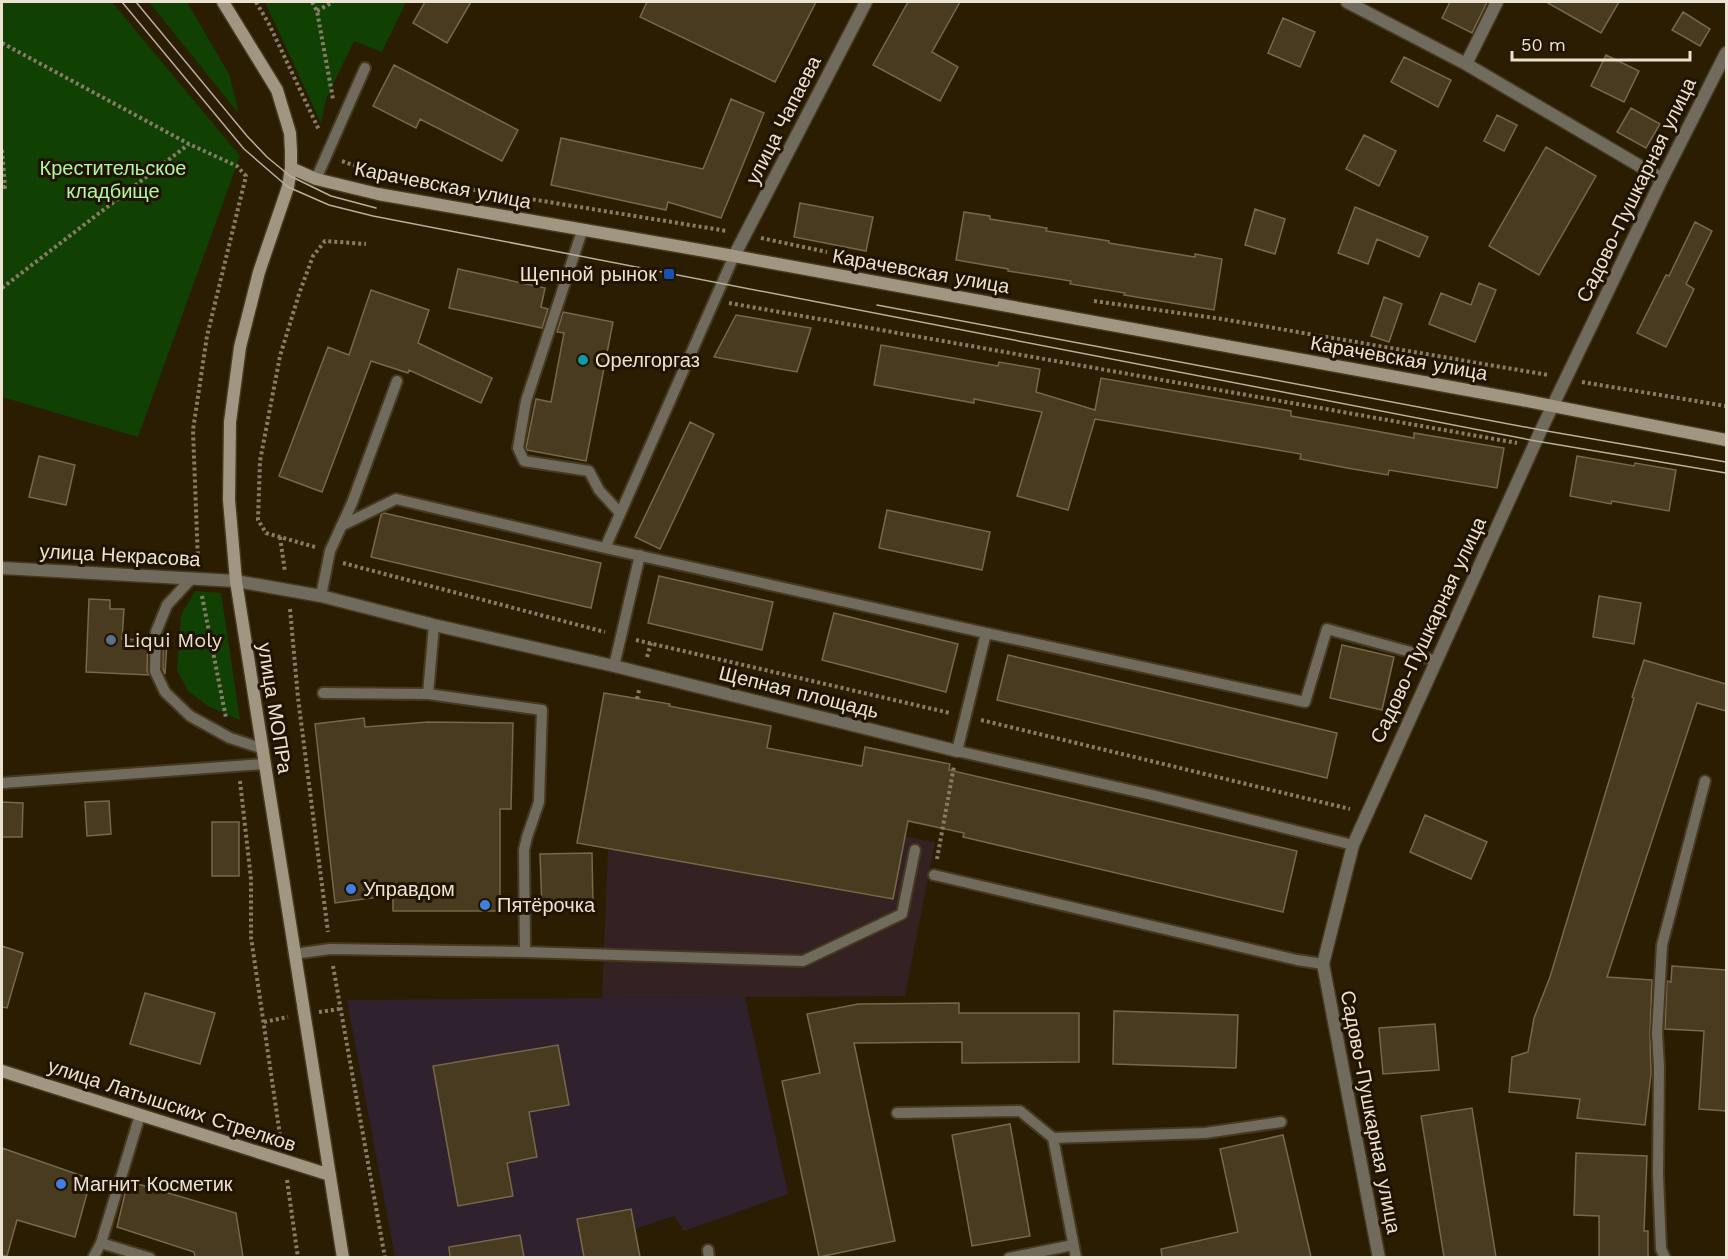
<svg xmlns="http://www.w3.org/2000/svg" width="1728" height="1259" viewBox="0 0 1728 1259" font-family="'Work Sans',sans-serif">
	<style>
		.commercial { fill: #342122 }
		.education { fill: #2f222e }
		.green { fill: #114003 }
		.building { fill: #493b1f; stroke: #77684b; stroke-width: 1.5 }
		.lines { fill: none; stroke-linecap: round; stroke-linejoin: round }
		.lane-casing { stroke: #45391f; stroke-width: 14 }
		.street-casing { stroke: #45391f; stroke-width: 15 }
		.secondary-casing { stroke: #45391f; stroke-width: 15 }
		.path { stroke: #877c66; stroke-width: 4; stroke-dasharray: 3 3; stroke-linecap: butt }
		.lane { stroke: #716b5e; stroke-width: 10 }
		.street { stroke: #716b5e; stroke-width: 12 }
		.secondary { stroke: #a09681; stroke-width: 12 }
		.tram { stroke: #b8ae9b; stroke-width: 1.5 }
		.transit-dot { fill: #1a4fb4; stroke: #201400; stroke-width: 2 }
		.culture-dot { fill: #0f9aa8; stroke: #201400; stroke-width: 2 }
		.service-dot { fill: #5c6f8a; stroke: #201400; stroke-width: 2 }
		.shop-dot { fill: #3f7fe0; stroke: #201400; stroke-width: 2 }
		.labels { text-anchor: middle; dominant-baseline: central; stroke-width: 6; stroke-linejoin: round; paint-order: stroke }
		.street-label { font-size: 20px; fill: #ebe2d2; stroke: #201400 }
		.park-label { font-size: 20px; fill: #aef79e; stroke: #201400 }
		.poi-label { font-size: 20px; fill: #ebe2d2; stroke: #201400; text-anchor: start }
	</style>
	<rect width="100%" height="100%" fill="#2a1d02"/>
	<!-- commercial -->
	<path class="commercial" d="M 604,693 L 670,704 L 654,791 L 935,842 L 905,996 L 602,998 L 608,848 L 577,842 Z"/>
	<!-- education -->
	<path class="education" d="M 745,997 L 788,1194 L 684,1231 L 674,1216 L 635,1229 L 639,1257 L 395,1257 L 347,1000 Z"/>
	<!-- green -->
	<path class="green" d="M 2,2 L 112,2 L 240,156 L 138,437 L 2,397 Z
		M 149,2 L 187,2 L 230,76 L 239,114 Z
		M 265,2 L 406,2 L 382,52 L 354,41 L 326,99 L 321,123 Z
		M 195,591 L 221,593 L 240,720 L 208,706 L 188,691 L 177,670 L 181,615 Z"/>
	<!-- building -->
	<path class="building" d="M 425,2 L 471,2 L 447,43 L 413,23 Z
		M 647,2 L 816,2 L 775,82 L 640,17 Z
		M 908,2 L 960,2 L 932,52 L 958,67 L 940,101 L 873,65 Z
		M 1450,2 L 1487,2 L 1472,33 L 1442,18 Z
		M 1546,2 L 1619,2 L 1601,33 Z
		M 1683,12 L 1710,29 L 1700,46 L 1672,30 Z
		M 1283,18 L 1315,32 L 1300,67 L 1268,53 Z
		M 1606,55 L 1639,71 L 1624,102 L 1591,86 Z
		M 1404,57 L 1451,80 L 1438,107 L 1391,82 Z
		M 394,65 L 518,130 L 502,161 L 420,119 L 416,128 L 373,106 Z
		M 731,99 L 764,113 L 721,218 L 668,202 L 666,210 L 551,185 L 561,138 L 703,169 Z
		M 1631,108 L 1660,124 L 1646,148 L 1617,132 Z
		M 1497,115 L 1517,125 L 1504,151 L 1484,141 Z
		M 1364,135 L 1396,151 L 1379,186 L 1346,169 Z
		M 1546,147 L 1596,176 L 1539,275 L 1489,246 Z
		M 800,203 L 873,217 L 866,251 L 794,237 Z
		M 1355,207 L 1428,237 L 1419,257 L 1377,239 L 1368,264 L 1338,253 Z
		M 1255,209 L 1285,219 L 1275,254 L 1245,245 Z
		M 964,212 L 990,216 L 990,219 L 1047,228 L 1046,231 L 1109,241 L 1109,243 L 1195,257 L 1195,254 L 1222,259 L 1214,310 L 1124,295 L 1125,293 L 1070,284 L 1071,281 L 1008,271 L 1008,269 L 956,260 Z
		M 1695,222 L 1712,231 L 1686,284 L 1694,289 L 1666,347 L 1637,333 L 1666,275 L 1669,276 Z
		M 458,269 L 545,288 L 541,307 L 548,309 L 542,328 L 449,308 Z
		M 1479,283 L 1496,290 L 1475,342 L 1429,324 L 1441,293 L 1471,305 Z
		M 371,290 L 429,310 L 418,343 L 492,378 L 481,403 L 409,370 L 408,373 L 371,361 L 322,492 L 279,476 L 328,347 L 349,355 Z
		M 1384,297 L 1402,304 L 1389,342 L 1371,336 Z
		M 563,312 L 613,322 L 586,461 L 527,450 L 526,448 L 536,399 L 551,402 L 564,333 L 557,332 Z
		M 736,315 L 811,328 L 797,372 L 714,357 Z
		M 881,345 L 998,366 L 999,362 L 1040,369 L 1036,392 L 1095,410 L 1101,378 L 1291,411 L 1291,416 L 1348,426 L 1414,438 L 1414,433 L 1504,448 L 1497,488 L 1389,470 L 1388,475 L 1347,468 L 1300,459 L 1301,454 L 1095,419 L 1068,510 L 1017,496 L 1042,412 L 974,399 L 974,403 L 874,385 Z
		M 690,422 L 714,434 L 660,549 L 635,537 Z
		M 39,456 L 75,465 L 66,505 L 29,497 Z
		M 1577,456 L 1634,466 L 1635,463 L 1676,470 L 1669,511 L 1612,501 L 1611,504 L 1570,496 Z
		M 887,510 L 990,532 L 982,570 L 879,548 Z
		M 384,513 L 601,563 L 591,608 L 371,557 L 381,515 Z
		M 659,576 L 773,602 L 762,650 L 648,623 Z
		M 1599,596 L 1641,603 L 1634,644 L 1593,637 Z
		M 89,599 L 110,600 L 110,609 L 124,609 L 122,639 L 148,640 L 147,671 L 149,675 L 86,672 Z
		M 834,613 L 958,644 L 946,692 L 822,660 Z
		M 163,641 L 167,641 L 165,674 L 163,669 Z
		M 1342,645 L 1394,657 L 1382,710 L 1330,698 Z
		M 1008,655 L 1337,733 L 1327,778 L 997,700 Z
		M 1644,660 L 1726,684 L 1726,711 L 1697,703 L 1607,977 L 1652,980 L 1650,1033 L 1651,1074 L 1645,1125 L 1577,1118 L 1580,1099 L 1509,1092 L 1512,1057 L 1528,1052 L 1534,1018 L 1550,977 L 1634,698 L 1632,697 Z
		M 604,693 L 670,704 L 669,706 L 771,726 L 767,748 L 862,766 L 865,747 L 950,764 L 949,770 L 1297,851 L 1283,912 L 963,837 L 964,833 L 908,821 L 893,899 L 577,843 Z
		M 364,718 L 365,727 L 428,722 L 513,723 L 511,809 L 500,809 L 500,911 L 393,911 L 393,895 L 335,903 L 315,724 Z
		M 109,801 L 111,834 L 87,836 L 85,802 Z
		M 2,802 L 23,803 L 22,837 L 2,837 Z
		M 1425,815 L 1487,842 L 1471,879 L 1410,852 Z
		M 212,822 L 239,822 L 239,876 L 212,876 Z
		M 592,853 L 593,906 L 542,907 L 540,854 Z
		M 2,946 L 23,953 L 7,1008 L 2,1007 Z
		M 1672,966 L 1726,970 L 1726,1111 L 1699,1109 L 1704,1031 L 1665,1029 L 1667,981 L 1671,982 Z
		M 145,993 L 215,1013 L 200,1064 L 130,1044 Z
		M 959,1003 L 959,1013 L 1079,1013 L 1079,1062 L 962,1063 L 962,1042 L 854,1043 L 895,1241 L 819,1257 L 782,1081 L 820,1073 L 807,1014 L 858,1004 Z
		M 1114,1011 L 1238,1015 L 1236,1068 L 1113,1064 Z
		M 1435,1024 L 1439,1070 L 1383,1074 L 1379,1028 Z
		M 558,1045 L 569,1105 L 529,1112 L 537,1157 L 507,1163 L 513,1196 L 458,1206 L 433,1066 Z
		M 1472,1108 L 1496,1257 L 1444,1257 L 1421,1116 Z
		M 1010,1124 L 1030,1236 L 972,1246 L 952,1135 Z
		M 1283,1135 L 1311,1257 L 1162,1257 L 1161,1249 L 1238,1232 L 1220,1149 Z
		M 2,1148 L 91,1179 L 75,1237 L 17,1220 L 7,1256 L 2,1255 Z
		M 1576,1153 L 1647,1156 L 1644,1231 L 1648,1231 L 1648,1257 L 1599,1257 L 1599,1216 L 1574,1215 Z
		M 128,1181 L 236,1213 L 243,1257 L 195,1257 L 194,1252 L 117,1227 Z
		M 631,1209 L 640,1257 L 584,1257 L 577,1219 Z
		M 520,1235 L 524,1257 L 450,1257 L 449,1247 Z"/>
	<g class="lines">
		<!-- lane casing -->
		<g class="lane-casing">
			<path id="lane" d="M 316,179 L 365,68
				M 582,231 L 526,401 L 518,448 L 524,461 L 589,471 L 599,490 L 620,513
				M 341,526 L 396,499 L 605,548 L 986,633
				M 605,548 L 734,256
				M 192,578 L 167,605 L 156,632 L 155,671 L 165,692 L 190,716 L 230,738 L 261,748
				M 321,596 L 330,551 L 352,503 L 397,381
				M 614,666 L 640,555
				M 323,693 L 428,694 L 542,710 L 539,802 L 527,837 L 524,850 L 525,952
				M 428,694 L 434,625
				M 2,783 L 264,764
				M 1353,845 L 1152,795 L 957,751 L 986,633 L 1305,702 L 1327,629 L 1407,651 L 1435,661
				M 934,875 L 1297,960 L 1323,964
				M 294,954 L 330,949 L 525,952 L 803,961 L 902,914 L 915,850
				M 897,1113 L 1020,1111 L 1053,1138
				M 101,1243 L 140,1115
				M 708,1250 L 709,1258
				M 93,1258 L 101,1243 L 150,1258
				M 1009,1258 L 1073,1245
				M 1076,1258 L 1053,1138 L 1205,1133 L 1281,1122
				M 1665,1258 L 1661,1249 L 1658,1175 L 1659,1067 L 1657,1033 L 1662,945 L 1705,781"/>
		</g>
		<!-- street casing -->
		<g class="street-casing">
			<path id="street" d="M 1347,2 L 1466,64 L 1662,179
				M 1466,64 L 1497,2
				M 734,256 L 866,2
				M 2,568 L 236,581 L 321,596 L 434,625 L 614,666 L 957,751
				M 1379,1258 L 1323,964 L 1353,845 L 1541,430 L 1662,179 L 1726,53"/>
		</g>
		<!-- secondary casing -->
		<g class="secondary-casing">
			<path id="secondary" d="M 223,2 L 277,90 L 290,133 L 291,151 L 291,168 L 288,187 L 259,272 L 240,347 L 230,422 L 229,500 L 236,581 L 343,1258
				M 291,168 L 316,179 L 378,194 L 734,256 L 1522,400 L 1726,440
				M 2,1071 L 330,1175"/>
		</g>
		<!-- path -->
		<path class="path" d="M 256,2 L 269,24 L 319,130
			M 312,2 L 317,11 L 333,99
			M 317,11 L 333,2
			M 2,43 L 189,144 L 237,166 L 246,176 L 207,336 L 193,430 L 198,562
			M 2,150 L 5,187 L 2,187
			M 342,161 L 375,173
			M 438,184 L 727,231
			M 761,238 L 827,252
			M 2,288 L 189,144
			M 1094,301 L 1222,319 L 1548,375
			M 729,303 L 1517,443
			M 1582,382 L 1726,406
			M 280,537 L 285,572
			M 315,547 L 266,533 L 258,520 L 260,461 L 280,356 L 299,294 L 313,256 L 325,241 L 366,244
			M 343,563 L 605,632
			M 202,596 L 226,718
			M 290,609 L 298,698 L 328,932
			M 636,640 L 950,713
			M 647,657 L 651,643
			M 637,699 L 639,690
			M 981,720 L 1350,809
			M 240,781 L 251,879 L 251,937 L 281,1142
			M 937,859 L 954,766
			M 333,966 L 385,1258
			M 319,1012 L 339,1009
			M 264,1022 L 288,1017
			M 287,1180 L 298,1258"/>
		<!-- lane -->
		<use href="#lane" class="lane"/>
		<!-- street -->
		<use href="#street" class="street"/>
		<!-- secondary -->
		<use href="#secondary" class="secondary"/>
		<!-- tram -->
		<path class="tram" d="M 122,2 L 244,149 L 288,187 L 329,205 L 373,216 L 1536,441 L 1726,473
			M 136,2 L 247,136 L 267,157 L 290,176 L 331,196 L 376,208
			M 877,305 L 1541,430 L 1726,462"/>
	</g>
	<!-- markers -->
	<rect class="transit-dot" x="663" y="268" width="12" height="12" rx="3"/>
	<circle class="culture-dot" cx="583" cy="360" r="6"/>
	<circle class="service-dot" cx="111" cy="640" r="6"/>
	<g class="shop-dot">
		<circle cx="351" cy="889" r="6"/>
		<circle cx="485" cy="905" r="6"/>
		<circle cx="61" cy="1184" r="6"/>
	</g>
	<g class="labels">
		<!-- street labels -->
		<g class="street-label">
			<text transform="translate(783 120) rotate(-63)">улица Чапаева</text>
			<text transform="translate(443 185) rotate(11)">Карачевская улица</text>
			<text transform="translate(1636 190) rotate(-64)">Садово-Пушкарная улица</text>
			<text transform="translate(921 271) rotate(10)">Карачевская улица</text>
			<text transform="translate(1399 358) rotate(10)">Карачевская улица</text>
			<text transform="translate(120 555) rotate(3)">улица Некрасова</text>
			<text transform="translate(1428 630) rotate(-65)">Садово-Пушкарная улица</text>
			<text transform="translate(799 692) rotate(14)">Щепная площадь</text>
			<text transform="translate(275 708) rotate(81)">улица МОПРа</text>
			<text transform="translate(172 1105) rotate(18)">улица Латышских Стрелков</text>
			<text transform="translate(1371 1112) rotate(79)">Садово-Пушкарная улица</text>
		</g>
		<!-- park labels -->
		<g class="park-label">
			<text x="113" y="168">Крестительское<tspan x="113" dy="23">кладбище</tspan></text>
		</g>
		<!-- poi labels -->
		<g class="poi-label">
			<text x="657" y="274" text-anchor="end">Щепной рынок</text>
			<text x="595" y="360">Орелгоргаз</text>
			<text x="123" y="640">Liqui Moly</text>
			<text x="363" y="889">Управдом</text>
			<text x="497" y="905">Пятёрочка</text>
			<text x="73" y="1184">Магнит Косметик</text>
		</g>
	</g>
	<!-- border -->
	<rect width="1728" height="1259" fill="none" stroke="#ebe2d2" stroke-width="6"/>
	<!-- scale -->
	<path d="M1512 51v9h178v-9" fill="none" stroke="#ebe2d2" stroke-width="3"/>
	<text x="1521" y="51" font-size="18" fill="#ebe2d2" stroke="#201400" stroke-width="4.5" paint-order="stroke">50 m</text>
</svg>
